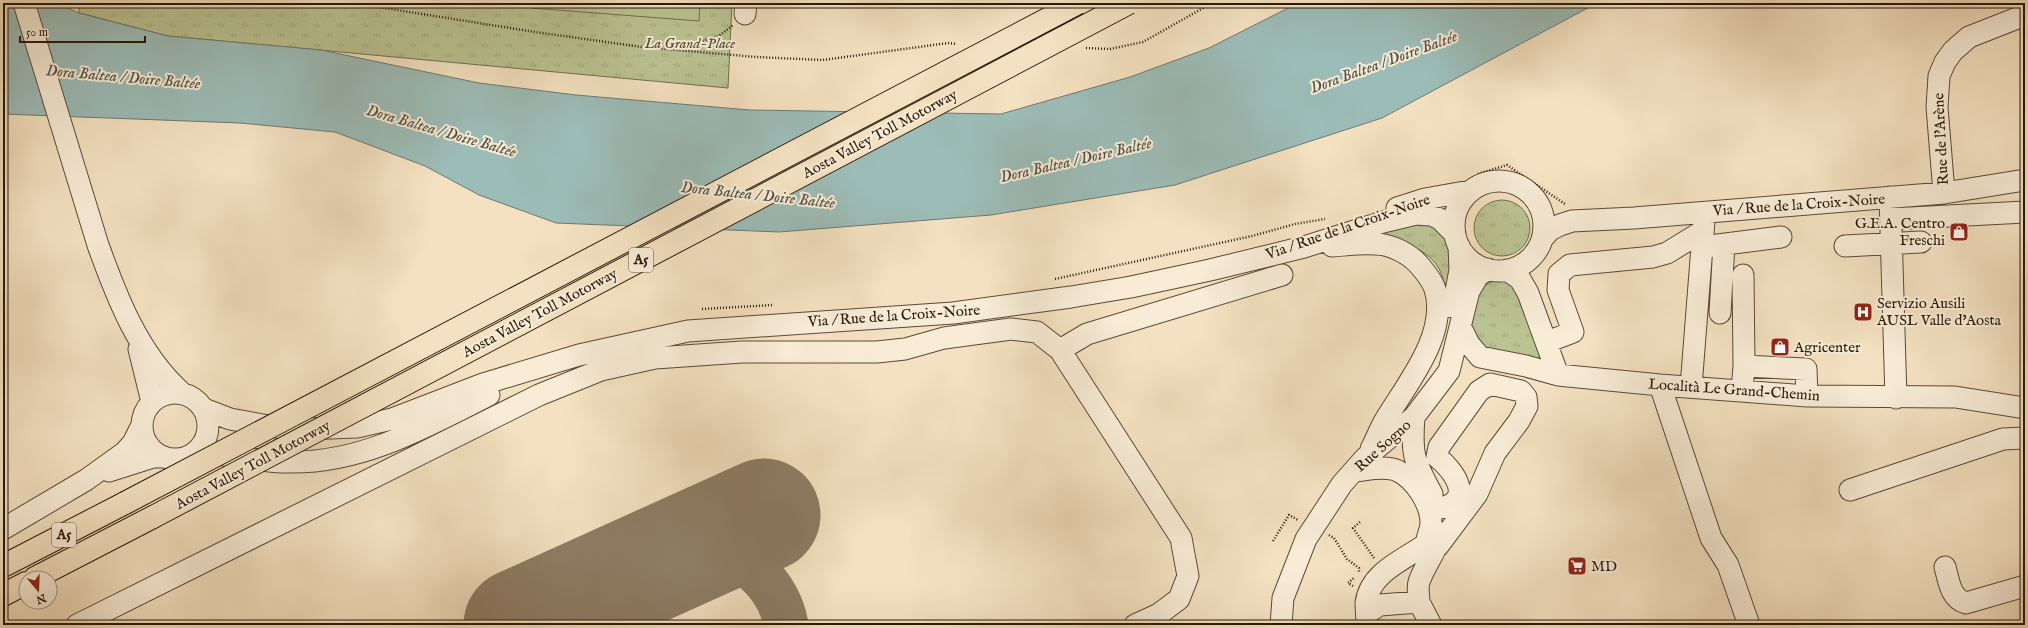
<svg xmlns="http://www.w3.org/2000/svg" width="2028" height="628" viewBox="0 0 2028 628" font-family="'IM FELL English',serif">
	<style>
		.grass { fill: url(#grass-tufts); stroke: #716e4e }
		.pitch { fill: #bbc393; stroke: #716e4e }
		.water { fill: #9cbcb7; stroke: #6d7a71 }
		.lines { fill: none; stroke-linecap: round; stroke-linejoin: round }
		.taxiway { stroke: #8e7c65; stroke-width: 45 }
		.runway { stroke: #8e7c65; stroke-width: 113 }
		.minor-casing { stroke: #5a4a37; stroke-width: 23 }
		.highway-casing { stroke: #271809; stroke-width: 24 }
		.path { stroke: #271809; stroke-width: 2.5; stroke-dasharray: 1 2; stroke-linecap: butt }
		.minor { stroke: #f8ecd7; stroke-width: 21 }
		.highway { stroke: #f4e1c1; stroke-width: 22 }
		.highway-bridge-casing { stroke: #271809; stroke-width: 24; stroke-linecap: butt }
		.highway-bridge { stroke: #f4e1c1; stroke-width: 22 }
		.labels { text-anchor: middle; dominant-baseline: central; stroke-width: 4; stroke-linejoin: round; paint-order: stroke }
		.shield { fill: #f8ecd7; stroke: #665847; stroke-width: 1 }
		.shield-label { font-size: 14px; font-weight: bold; fill: #271809 }
		.park-label { font-size: 15px; font-style: italic; fill: #534b32; stroke: #f8ecd7 }
		.street-label { font-size: 15px; fill: #271809; stroke: #f8ecd7 }
		.poi-label { font-size: 15px; fill: #271809; stroke: #f8ecd7; text-anchor: start }
		.water-label { font-size: 16px; font-style: italic; fill: #505146; stroke: #f8ecd7 }
	</style>
	<defs>
		<pattern id="grass-tufts" width="24" height="20" patternUnits="userSpaceOnUse"><rect width="24" height="20" fill="#bbc393"/><path d="M3 7l-1-3M5 7V3M7 7l1-3M15 17l-1-3M17 17v-4M19 17l1-3" fill="none" stroke="#a1a77d"/></pattern>
	</defs>
	<rect width="100%" height="100%" fill="#f4e1c1"/>
	<filter id="stains"><feTurbulence type="fractalNoise" baseFrequency=".005" numOctaves="4"/><feColorMatrix values="0 0 0 0 .2 0 0 0 0 .09 0 0 0 0 .02 0 0 0 .5 -.17"/></filter>
	<radialGradient id="worn" r=".72"><stop offset=".6" stop-color="#630" stop-opacity="0"/><stop offset="1" stop-color="#630" stop-opacity=".3"/></radialGradient>
	<!-- grass -->
	<path class="grass" d="M 79,3 L 732,3 L 728,88 L 168,36 L 79,13 Z
		M1474 228a28 28 0 1 1 56 0a28 28 0 1 1-56 0Z
		M 1423,222 C 1428,223 1437,224 1441,228 C 1462,244 1449,277 1444,298 C 1444,290 1444,280 1441,273 C 1431,248 1399,241 1376,234 Z
		M 1501,279 L 1511,280 L 1544,349 L 1539,358 L 1534,360 L 1479,347 L 1467,326 C 1475,301 1473,286 1501,279 Z"/>
	<!-- pitch -->
	<path class="pitch" d="M 532,3 L 700,3 L 699,21 L 531,8 Z"/>
	<!-- water -->
	<path class="water" d="M 6,3 L 57,3 L 79,13 L 168,36 L 321,50 L 479,83 L 576,95 L 750,110 L 1001,114 L 1130,77 L 1209,48 L 1298,3 L 1597,3 L 1382,118 L 1175,185 L 991,215 L 779,232 L 556,223 L 479,195 L 425,166 L 335,132 L 240,123 L 3,114 L 3,4 Z"/>
	<g class="lines">
		<!-- taxiway -->
		<path class="taxiway" d="M 661,562 C 673,558 686,552 700,551 C 742,549 779,584 786,625"/>
		<!-- runway -->
		<path class="runway" d="M 520,625 L 764,515"/>
		<!-- minor casing -->
		<g class="minor-casing">
			<path id="minor" d="M 24,3 L 98,245 C 117,298 139,355 182,393
				M 745,14 L 746,3
				M1454 226a45 45 0 1 1 90 0a45 45 0 1 1-90 0Z
				M 1944,193 L 1937,107 L 1939,76 L 1945,62 L 1953,51 L 1969,37 L 2025,15
				M 1890,197 L 1896,398
				M 1397,208 L 1425,199 L 1470,191
				M 1891,219 L 2025,212
				M 1542,239 L 1550,230 L 1560,225 L 1572,221 L 1634,218 L 1944,193 L 2025,180
				M 1332,246 C 1346,245 1361,243 1375,244 C 1391,244 1410,254 1420,266 C 1426,273 1432,280 1435,289 C 1449,335 1405,386 1384,422 C 1379,431 1376,440 1371,449
				M 1845,246 L 1921,242
				M 1702,247 L 1781,237
				M 1507,270 L 1520,279 L 1528,293 L 1558,375
				M 1743,275 L 1744,366
				M 1453,307 L 1460,270 L 1459,246
				M 1720,313 L 1724,244
				M 1461,328 L 1469,344 L 1480,357 L 1526,366 L 1558,375 L 1660,385 L 1807,396 L 1955,397 L 2025,408
				M 1547,342 L 1573,332 L 1558,290 L 1559,274 L 1570,265 L 1653,257 L 1667,253 L 1703,231
				M 139,349 L 152,402
				M 1060,350 L 1087,334 L 1282,275
				M 1660,385 L 1711,538 L 1728,565 L 1749,625
				M 1691,387 L 1704,221
				M 1742,391 L 1744,366 L 1806,369 L 1807,396
				M142 426a33 33 0 1 1 66 0a33 33 0 1 1-66 0Z
				M 204,409 L 230,419 L 274,427 L 304,429 L 357,427 L 392,419 L 483,384 L 579,355 L 688,331 L 953,313 L 1071,297 L 1131,287 L 1210,270 L 1304,247 L 1383,222 L 1416,214 L 1431,215 L 1440,219 L 1455,234
				M 1414,417 C 1411,455 1414,461 1432,494
				M 198,451 C 228,455 258,462 288,462 C 361,464 426,427 489,395
				M 109,471 L 153,457 L 164,457
				M 1355,471 C 1367,470 1386,465 1398,471 C 1415,479 1431,504 1431,523 C 1431,529 1427,537 1426,544 C 1404,560 1370,572 1366,603 C 1366,610 1367,618 1367,625
				M 1850,490 L 2003,439 L 2025,438
				M 3,529 L 86,480 L 125,452 L 133,443 L 142,425
				M 1438,546 L 1477,494 L 1495,453 L 1519,421 L 1527,406 L 1526,397 L 1521,391 L 1490,384 L 1479,391 L 1439,447 L 1437,457 C 1455,471 1475,501 1440,508
				M 1945,567 C 1949,581 1950,598 1966,603 L 2025,586
				M 1419,602 C 1419,596 1417,588 1419,582 C 1425,564 1437,552 1441,533
				M 1367,613 L 1380,605 L 1419,602 L 1431,625
				M 77,625 L 539,395 L 601,370 L 655,358 L 742,352 L 877,352 L 905,349 L 944,338 L 1011,329 L 1037,332 L 1060,350 L 1181,538 L 1188,576 L 1179,599 L 1159,614 L 1135,625
				M 1281,625 L 1283,598 L 1306,539 L 1342,484 L 1365,458 L 1414,417 L 1449,371 L 1469,291 L 1478,276 L 1488,269"/>
		</g>
		<!-- highway casing -->
		<g class="highway-casing">
			<path id="highway" d="M 3,566 L 125,503
				M 35,578 L 153,517
				M 3,595 L 26,583"/>
		</g>
		<!-- path -->
		<path class="path" d="M 353,3 L 535,32 L 642,47 L 756,57 L 823,60 L 948,43 L 957,44
			M 649,46 L 690,44 L 719,36 L 733,25
			M 1086,48 L 1110,49 L 1143,42 L 1212,3
			M 1478,174 L 1507,165 L 1565,204
			M 1055,279 L 1252,236 L 1295,224 L 1325,219
			M 702,309 L 774,305
			M 1360,522 L 1353,528 L 1374,558
			M 1329,535 L 1334,538 L 1347,559 L 1359,568 L 1359,572
			M 1273,541 L 1289,515 L 1298,520
			M 1353,586 L 1348,583 L 1355,577"/>
		<!-- minor -->
		<use href="#minor" class="minor"/>
		<!-- highway -->
		<use href="#highway" class="highway"/>
		<!-- highway-bridge casing -->
		<g class="highway-bridge-casing">
			<path id="highway-bridge" d="M 125,503 L 1078,3
				M 153,517 L 1129,3"/>
		</g>
		<!-- highway-bridge -->
		<use href="#highway-bridge" class="highway-bridge"/>
	</g>
	<!-- icons -->
	<defs>
		<g id="shop-square" transform="scale(1)"><rect x="-9" y="-9" width="18" height="18" rx="4" fill="#8f2418" stroke="#f8ecd7"/><path d="M-5-2.5h2.3a2.7 3.5 0 0 1 5.4 0H5L5.5 6h-11ZM-1.5-2.5h3a1.5 2.3 0 0 0-3 0Z" fill="#fff"/></g>
		<g id="hospital-square" transform="scale(1)"><rect x="-9" y="-9" width="18" height="18" rx="4" fill="#8f2418" stroke="#f8ecd7"/><path d="M-5-5h3v3.5h4V-5h3V5h-3V1.5h-4V5h-3Z" fill="#fff"/></g>
		<g id="supermarket-square" transform="scale(1)"><rect x="-9" y="-9" width="18" height="18" rx="4" fill="#8f2418" stroke="#f8ecd7"/><path d="M-6-5.5h2.5l.6 2H6L4.5 2H-2.5L-4.4-4H-6ZM-1.5 3.2a1.3 1.3 0 1 0 .1 0ZM3 3.2a1.3 1.3 0 1 0 .1 0Z" fill="#fff"/></g>
	</defs>
	<g fill-rule="evenodd">
		<use href="#shop-square" x="1959" y="232"/>
		<use href="#hospital-square" x="1863" y="312"/>
		<use href="#shop-square" x="1780" y="347"/>
		<use href="#supermarket-square" x="1577" y="566"/>
	</g>
	<g class="labels">
		<!-- shield labels -->
		<g class="shield">
			<rect x="629" y="248" width="24" height="24" rx="3"/>
			<rect x="52" y="523" width="24" height="24" rx="3"/>
		</g>
		<g class="shield-label">
			<text x="641" y="260">A5</text>
			<text x="64" y="535">A5</text>
		</g>
		<!-- park labels -->
		<g class="park-label">
			<text x="690" y="43">La Grand-Place</text>
		</g>
		<!-- street labels -->
		<g class="street-label">
			<text transform="translate(880 134) rotate(-28)">Aosta Valley Toll Motorway</text>
			<text transform="translate(1941 139) rotate(-93)">Rue de l'Arène</text>
			<text transform="translate(1799 205) rotate(-4)">Via / Rue de la Croix-Noire</text>
			<text transform="translate(1348 227) rotate(-19)">Via / Rue de la Croix-Noire</text>
			<text transform="translate(540 313) rotate(-28)">Aosta Valley Toll Motorway</text>
			<text transform="translate(894 316) rotate(-4)">Via / Rue de la Croix-Noire</text>
			<text transform="translate(1734 390) rotate(4)">Località Le Grand-Chemin</text>
			<text transform="translate(1383 446) rotate(-42)">Rue Sogno</text>
			<text transform="translate(253 465) rotate(-28)">Aosta Valley Toll Motorway</text>
		</g>
		<!-- poi labels -->
		<g class="poi-label">
			<text x="1945" y="223" text-anchor="end">G.E.A. Centro<tspan x="1945" dy="17">Freschi</tspan></text>
			<text x="1877" y="303">Servizio Ausili<tspan x="1877" dy="17">AUSL Valle d'Aosta</tspan></text>
			<text x="1794" y="347">Agricenter</text>
			<text x="1591" y="566">MD</text>
		</g>
		<!-- water labels -->
		<g class="water-label">
			<text transform="translate(1384 63) rotate(-20)">Dora Baltea / Doire Baltée</text>
			<text transform="translate(123 78) rotate(5)">Dora Baltea / Doire Baltée</text>
			<text transform="translate(441 132) rotate(16)">Dora Baltea / Doire Baltée</text>
			<text transform="translate(1076 161) rotate(-13)">Dora Baltea / Doire Baltée</text>
			<text transform="translate(758 196) rotate(6)">Dora Baltea / Doire Baltée</text>
		</g>
	</g>
	<!-- margin -->
	<rect width="2028" height="628" fill="none" stroke="#f4e1c1" stroke-width="16"/>
	<rect x="4" y="4" width="2020" height="620" fill="none" stroke="#271809" stroke-width="2"/>
	<rect x="8" y="8" width="2012" height="612" fill="none" stroke="#271809"/>
	<!-- north arrow -->
	<g transform="translate(38 590) rotate(161)"><circle r="19" fill="#f8ecd7" stroke="#a49785"/>
	<path d="M0-3L7 15L0 10L-7 15Z" fill="#8f2418"/>
	<text y="-6" font-size="11" font-weight="bold" text-anchor="middle" fill="#271809">N</text>
	</g>
	<!-- scale -->
	<path d="M20 36v6h125v-6" fill="none" stroke="#271809" stroke-width="2"/>
	<text x="26" y="36" font-size="12" fill="#271809" stroke="#f8ecd7" stroke-width="3" paint-order="stroke">50 m</text>
	<rect width="100%" height="100%" filter="url(#stains)"/>
	<rect width="100%" height="100%" fill="url(#worn)"/>
</svg>
